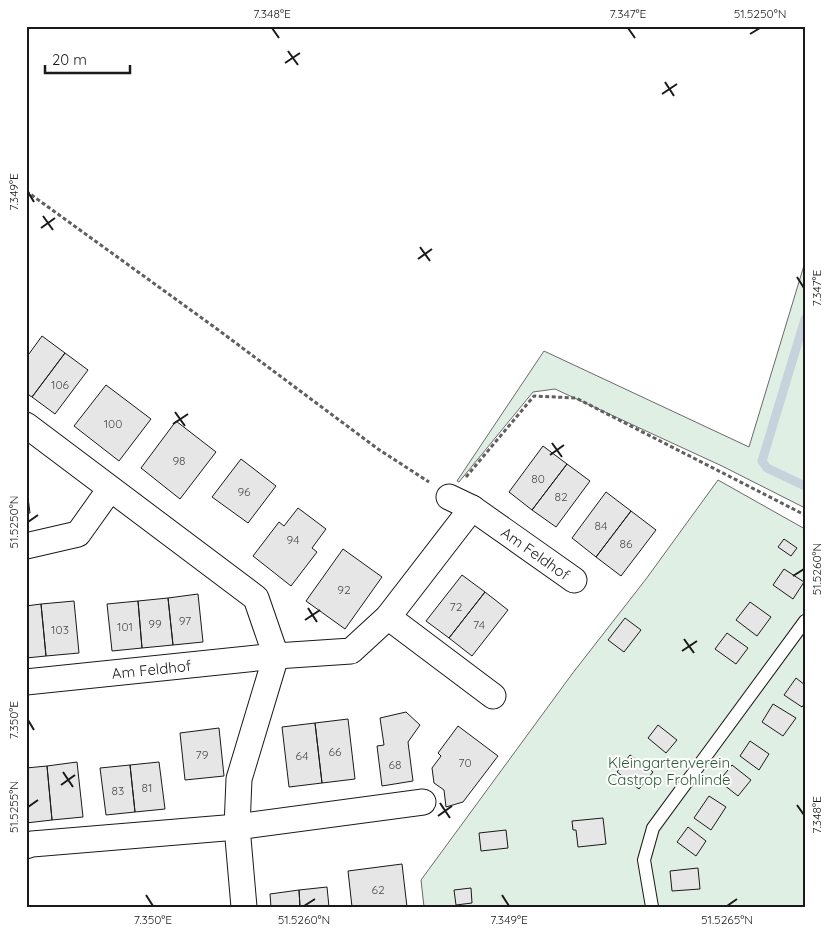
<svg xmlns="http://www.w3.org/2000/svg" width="831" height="933" viewBox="0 0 831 933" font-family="Quicksand,sans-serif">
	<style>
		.green { fill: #e0efe3; stroke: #6a6a6a }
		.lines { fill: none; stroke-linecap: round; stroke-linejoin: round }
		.stream { stroke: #c6d2dc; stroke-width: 9 }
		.building { fill: #e6e6e6; stroke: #1a1a1a }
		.lane-casing { stroke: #1a1a1a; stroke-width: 14 }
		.street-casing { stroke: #1a1a1a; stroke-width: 27 }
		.path { stroke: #5f5f5f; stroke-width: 3; stroke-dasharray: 4 2.5; stroke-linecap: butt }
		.lane { stroke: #fff; stroke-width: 12 }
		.street { stroke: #fff; stroke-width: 25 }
		.ticks { fill: none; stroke: #1a1a1a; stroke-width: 2 }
		.labels { text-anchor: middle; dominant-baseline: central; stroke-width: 4; stroke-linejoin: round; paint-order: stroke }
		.number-label { font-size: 12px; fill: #4d4d4d }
		.street-label { font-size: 15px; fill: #1a1a1a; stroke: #fff }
		.park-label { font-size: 15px; fill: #2b5a34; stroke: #fff }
		.neatline { fill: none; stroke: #1a1a1a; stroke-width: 2 }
		.ticks-label { font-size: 12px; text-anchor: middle; fill: #1a1a1a }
	</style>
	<rect width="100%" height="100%" fill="#fff"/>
	<!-- green -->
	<path class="green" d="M 805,262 L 805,508 L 722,466 L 555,389 L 533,392 L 459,482 L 457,481 L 544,351 L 749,447 Z
		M 718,480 L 805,529 L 805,907 L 424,907 L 421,880 L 572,674 L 646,579 Z"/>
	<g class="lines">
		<!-- stream -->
		<path class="stream" d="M 805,319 L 762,461 L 767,468 L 805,486"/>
	</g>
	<!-- building -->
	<path class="building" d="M 42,336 L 65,353 L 32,397 L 26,393 L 26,358 Z
		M 65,353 L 88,370 L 55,414 L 32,397 Z
		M 106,385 L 151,419 L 119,461 L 74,426 Z
		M 176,421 L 216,452 L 180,499 L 141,468 Z
		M 543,446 L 567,464 L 532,510 L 509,492 Z
		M 241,459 L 276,486 L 248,523 L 212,497 Z
		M 567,464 L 590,481 L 556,527 L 532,510 Z
		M 26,482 L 30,513 L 26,513 Z
		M 606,492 L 631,511 L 596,557 L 572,538 Z
		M 298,508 L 326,529 L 312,548 L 317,552 L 291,586 L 253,556 L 279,522 L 284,526 Z
		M 631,511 L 656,530 L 621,576 L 596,557 Z
		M 784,539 L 797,548 L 791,556 L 778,547 Z
		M 343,549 L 382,577 L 345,629 L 306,601 Z
		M 784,569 L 804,582 L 793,599 L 773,585 Z
		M 462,575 L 485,592 L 449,638 L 426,621 Z
		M 485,592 L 508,610 L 472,656 L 449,638 Z
		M 198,594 L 203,642 L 173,645 L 168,598 Z
		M 168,598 L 173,645 L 142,648 L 138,601 Z
		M 74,601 L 79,653 L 46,656 L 41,604 Z
		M 138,601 L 142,648 L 112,651 L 107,604 Z
		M 750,602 L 771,617 L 757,636 L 736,620 Z
		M 41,604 L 46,656 L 26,658 L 26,606 Z
		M 625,618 L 641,630 L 624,652 L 608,640 Z
		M 727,633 L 748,648 L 736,664 L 715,649 Z
		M 796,678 L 805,685 L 805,703 L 802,707 L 784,695 Z
		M 773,704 L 796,718 L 783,736 L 762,722 Z
		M 406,712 L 420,725 L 408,742 L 413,781 L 382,786 L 377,746 L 384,745 L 380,718 Z
		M 348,719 L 355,779 L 322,783 L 315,723 Z
		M 315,723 L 322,783 L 289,787 L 282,727 Z
		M 658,725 L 677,740 L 666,753 L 648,738 Z
		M 458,726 L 498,756 L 463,802 L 446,807 L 444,790 L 434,783 L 432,768 L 441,756 L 438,753 Z
		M 219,728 L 224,776 L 185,780 L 180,733 Z
		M 750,741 L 769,754 L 759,770 L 740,756 Z
		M 630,755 L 653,772 L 639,789 L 617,772 Z
		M 77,762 L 83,817 L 52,820 L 47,766 Z
		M 159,762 L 165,809 L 135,812 L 130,765 Z
		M 130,765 L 135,812 L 106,815 L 100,768 Z
		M 732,765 L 751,780 L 738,796 L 719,781 Z
		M 47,766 L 52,820 L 26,823 L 26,768 Z
		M 709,796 L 726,807 L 711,830 L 694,818 Z
		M 603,818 L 606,844 L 578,847 L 576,830 L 573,830 L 572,821 Z
		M 688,827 L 706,841 L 696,856 L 677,842 Z
		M 506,830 L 508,848 L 481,851 L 479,833 Z
		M 402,864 L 407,907 L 352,907 L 348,871 Z
		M 698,868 L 700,889 L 672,891 L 670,871 Z
		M 327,887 L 329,907 L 300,907 L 299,890 Z
		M 471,888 L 472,903 L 456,905 L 454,890 Z
		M 299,890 L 300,907 L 271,907 L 270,894 Z"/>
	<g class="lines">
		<!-- lane casing -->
		<g class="lane-casing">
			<path id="lane" d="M 652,907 L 644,860 L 653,828 L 805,621"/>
		</g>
		<!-- street casing -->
		<g class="street-casing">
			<g id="street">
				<path d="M 26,425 L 256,598 L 276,656 L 351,651 L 388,617 L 472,508 L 449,497"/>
				<path id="s1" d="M 472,508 L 574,580"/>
				<path d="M 26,546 L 78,534 L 110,489"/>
				<path d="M 388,617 L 493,696"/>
				<path id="s2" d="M 26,682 L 276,656 L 239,779 L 237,827 L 244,907"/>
				<path d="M 26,846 L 32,844 L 237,827 L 423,802"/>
			</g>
		</g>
		<!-- path -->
		<path class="path" d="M 26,191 L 217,329 L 378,449 L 429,482
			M 466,477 L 534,396 L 576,398 L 805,515"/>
		<!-- lane -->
		<use href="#lane" class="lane"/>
		<!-- street -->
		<use href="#street" class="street"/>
	</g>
	<!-- ticks -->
	<path class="ticks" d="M 272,28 L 279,38M 628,28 L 635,38M 750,34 L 760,28M 288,51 L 298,65M 285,63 L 300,53M 665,82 L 674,96M 662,94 L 677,84M 28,192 L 34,202M 43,216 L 53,230M 41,228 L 55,218M 420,247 L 430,261M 418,259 L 432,249M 797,277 L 804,288M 175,412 L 185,426M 173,424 L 188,414M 552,443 L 562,457M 550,455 L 564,445M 28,522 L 38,515M 793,576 L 804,569M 308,608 L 317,622M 305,620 L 320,610M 684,639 L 694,653M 682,651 L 697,641M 28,720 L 34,730M 63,772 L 73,787M 61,785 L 75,775M 440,803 L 450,818M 797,805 L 804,815M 28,807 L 38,800M 438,816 L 452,806M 146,895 L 153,906M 502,895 L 509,906M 304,906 L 315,899M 727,906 L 737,899"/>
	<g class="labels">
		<!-- number labels -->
		<g class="number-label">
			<text x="60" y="384">106</text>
			<text x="113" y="423">100</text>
			<text x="179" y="460">98</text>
			<text x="538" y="478">80</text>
			<text x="244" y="491">96</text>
			<text x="561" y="496">82</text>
			<text x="601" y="525">84</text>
			<text x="293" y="539">94</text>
			<text x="626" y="543">86</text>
			<text x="344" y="589">92</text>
			<text x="456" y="606">72</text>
			<text x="185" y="620">97</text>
			<text x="155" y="623">99</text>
			<text x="479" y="624">74</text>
			<text x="125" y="626">101</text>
			<text x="60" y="629">103</text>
			<text x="335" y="751">66</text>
			<text x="202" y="754">79</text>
			<text x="302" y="755">64</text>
			<text x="465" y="762">70</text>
			<text x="395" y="764">68</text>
			<text x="147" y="787">81</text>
			<text x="118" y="790">83</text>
			<text x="378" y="889">62</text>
		</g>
		<!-- street labels -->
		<g class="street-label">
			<text stroke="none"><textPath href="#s1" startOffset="78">Am Feldhof</textPath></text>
			<text stroke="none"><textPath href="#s2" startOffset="126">Am Feldhof</textPath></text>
		</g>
		<!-- park labels -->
		<g class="park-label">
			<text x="669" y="762">Kleingartenverein<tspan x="669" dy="17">Castrop Frohlinde</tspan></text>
		</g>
	</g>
	<!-- border -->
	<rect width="831" height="933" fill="none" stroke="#ffffff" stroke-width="55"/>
	<!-- scale -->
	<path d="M45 65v8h85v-8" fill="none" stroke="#1a1a1a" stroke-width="2.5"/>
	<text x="52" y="65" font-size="15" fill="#1a1a1a" stroke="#ffffff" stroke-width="4" paint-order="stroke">20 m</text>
	<rect x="28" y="28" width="776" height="878" class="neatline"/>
	<g class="ticks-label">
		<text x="272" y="18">7.348°E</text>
		<text x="628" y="18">7.347°E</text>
		<text x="760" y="18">51.5250°N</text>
		<text transform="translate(14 192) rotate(-90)" y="4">7.349°E</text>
		<text transform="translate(817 288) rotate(-90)" y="4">7.347°E</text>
		<text transform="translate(14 522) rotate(-90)" y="4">51.5250°N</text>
		<text transform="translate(817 569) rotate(-90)" y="4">51.5260°N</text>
		<text transform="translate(14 720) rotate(-90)" y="4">7.350°E</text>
		<text transform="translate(14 807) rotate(-90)" y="4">51.5255°N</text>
		<text transform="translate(817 815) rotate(-90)" y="4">7.348°E</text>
		<text x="153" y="924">7.350°E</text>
		<text x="304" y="924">51.5260°N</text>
		<text x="509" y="924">7.349°E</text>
		<text x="727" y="924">51.5265°N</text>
	</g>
</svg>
